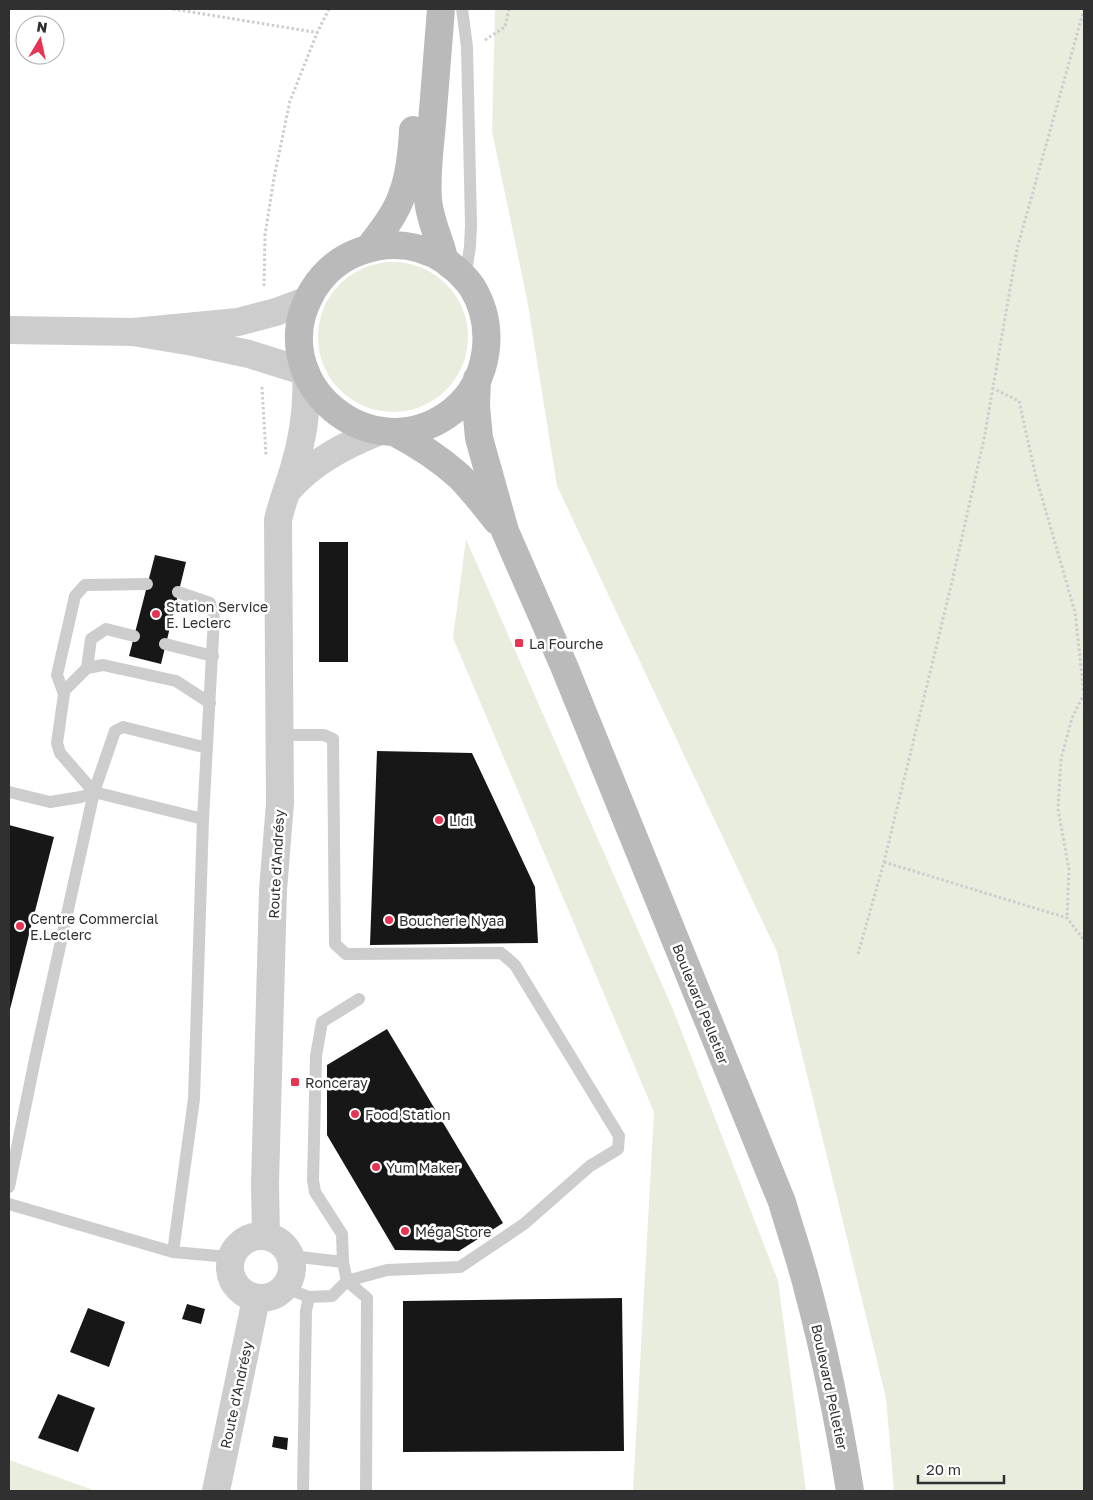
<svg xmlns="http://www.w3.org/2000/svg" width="1093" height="1500" viewBox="0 0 1093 1500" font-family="'Golos Text',sans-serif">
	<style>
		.green { fill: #e8edde }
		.building { fill: #171717 }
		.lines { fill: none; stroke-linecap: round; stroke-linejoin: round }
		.path { stroke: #cdcdcd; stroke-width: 3; stroke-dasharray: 2.5 2.5; stroke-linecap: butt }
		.service { stroke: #cdcdcd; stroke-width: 12 }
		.tertiary { stroke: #cdcdcd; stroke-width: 28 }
		.secondary { stroke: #bababa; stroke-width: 28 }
		.poi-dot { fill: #e73354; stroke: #fff; stroke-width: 2 }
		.labels { text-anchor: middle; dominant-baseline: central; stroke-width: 5; stroke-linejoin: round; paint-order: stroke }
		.poi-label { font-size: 14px; fill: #303030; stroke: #fff; text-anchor: start }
		.street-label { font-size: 14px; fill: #303030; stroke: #fff }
	</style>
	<rect width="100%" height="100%" fill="#fff"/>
	<!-- green -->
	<path class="green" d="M 495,9 L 1084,9 L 1084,1491 L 894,1491 L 886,1398 L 777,952 L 557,486 L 527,299 L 492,131 Z
		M318 337a75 75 0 1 1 150 0a75 75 0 1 1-150 0Z
		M 466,539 L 674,1012 L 778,1281 L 806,1491 L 633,1491 L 654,1112 L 453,638 Z
		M 9,1460 L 96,1491 L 9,1491 Z"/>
	<!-- building -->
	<path class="building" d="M 319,542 L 348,542 L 348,662 L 319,662 Z
		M 155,555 L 186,562 L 161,664 L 129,656 Z
		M 377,751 L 472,753 L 535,887 L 538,943 L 370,945 Z
		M 9,825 L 54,837 L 9,1013 Z
		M 387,1029 L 503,1223 L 459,1251 L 395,1250 L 327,1135 L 327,1065 Z
		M 622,1298 L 624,1451 L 403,1452 L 403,1301 Z
		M 187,1304 L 205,1309 L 201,1324 L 182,1319 Z
		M 88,1308 L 125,1322 L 109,1367 L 70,1352 Z
		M 58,1394 L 95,1408 L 78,1452 L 38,1438 Z
		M 274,1436 L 288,1438 L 287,1450 L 272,1447 Z"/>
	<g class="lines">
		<!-- path -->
		<path class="path" d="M 173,9 L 320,33
			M 485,40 L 505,27 L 509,9
			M 264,286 L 265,235 L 274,178 L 290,101 L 317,33 L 329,9
			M 262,387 L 266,455
			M 992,388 L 1019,401 L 1036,477 L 1075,612 L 1084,694 L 1072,718 L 1061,759 L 1058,809 L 1069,870 L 1067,918
			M 884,862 L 1067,918 L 1084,940
			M 858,954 L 884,862 L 951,586 L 984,439 L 1017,249 L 1084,9"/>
		<!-- service -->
		<path class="service" d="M 462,9 L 467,47 L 471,225 L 470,247 L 465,278
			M 147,584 L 85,585 L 75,596 L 57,675 L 64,694 L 57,743 L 60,753 L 94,792 L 203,819 L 194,1099 L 173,1252
			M 178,592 L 210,603 L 214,618 L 203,819
			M 165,644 L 213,656
			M 87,668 L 103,665 L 176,681 L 210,703
			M 63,692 L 87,668 L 91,639 L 106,629 L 134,636
			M 280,735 L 324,735 L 333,739 L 335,944 L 346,954 L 501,953 L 515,965 L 619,1136 L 618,1149 L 590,1166 L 524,1224 L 460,1267 L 387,1270 L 347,1281 L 332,1296 L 309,1297 L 286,1288
			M 9,792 L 50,802 L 81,797 L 94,792
			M 359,999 L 322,1022 L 316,1056 L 313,1180 L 315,1192 L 342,1234 L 343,1262 L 347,1281 L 367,1298 L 366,1491
			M 9,1187 L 35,1059 L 94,792 L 115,731 L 123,727 L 207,748
			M 9,1204 L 173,1252 L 218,1256 L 229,1263
			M 291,1256 L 343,1262
			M 303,1491 L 306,1311 L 309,1297"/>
		<!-- tertiary -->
		<path class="tertiary" d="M 9,330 L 133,332 L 238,322 L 276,312 L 308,300
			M 133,332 L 193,342 L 249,354 L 306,372 C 308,406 304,435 294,468 C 289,485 282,502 278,520 L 280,803 L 273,890 L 265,1184 L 266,1236
			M 287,491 C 312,462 345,445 380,431
			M230 1267a31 31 0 1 1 62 0a31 31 0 1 1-62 0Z
			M 216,1491 L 256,1299"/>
		<!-- secondary -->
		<path class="secondary" d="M 441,9 C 438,47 435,85 432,123 C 430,148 426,174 428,199 C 429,214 435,229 440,244 C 442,249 443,256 445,260 C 448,264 454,267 458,271 C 463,276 468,281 472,287 C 496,326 490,380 454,410 C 372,476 259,380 313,290 C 324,272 341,258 361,251 C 390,241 420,244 446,261
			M 369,248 C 381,232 395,215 402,195 C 410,175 412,151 413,130
			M 477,379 L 476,406 L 479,438 L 505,531 L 564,666 L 782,1202 C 790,1230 800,1258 807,1286 C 825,1353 839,1422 850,1491
			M 394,432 C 417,444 439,458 459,476 C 473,490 485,506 497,521"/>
	</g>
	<!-- markers -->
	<g class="poi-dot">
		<circle cx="156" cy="614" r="5"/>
		<rect x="514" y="638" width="10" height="10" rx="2.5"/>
		<circle cx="439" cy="820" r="5"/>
		<circle cx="389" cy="920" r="5"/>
		<circle cx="20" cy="926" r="5"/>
		<rect x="290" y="1077" width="10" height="10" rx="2.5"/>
		<circle cx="355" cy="1114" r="5"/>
		<circle cx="376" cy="1167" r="5"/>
		<circle cx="405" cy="1231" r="5"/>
	</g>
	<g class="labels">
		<!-- poi labels -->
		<g class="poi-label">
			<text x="166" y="606">Station Service<tspan x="166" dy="16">E. Leclerc</tspan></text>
			<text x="529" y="643">La Fourche</text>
			<text x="449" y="820">Lidl</text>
			<text x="30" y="918">Centre Commercial<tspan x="30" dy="16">E.Leclerc</tspan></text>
			<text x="399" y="920">Boucherie Nyaa</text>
			<text x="305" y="1082">Ronceray</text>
			<text x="365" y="1114">Food Station</text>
			<text x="386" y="1167">Yum Maker</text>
			<text x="415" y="1231">Méga Store</text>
		</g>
		<!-- street labels -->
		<g class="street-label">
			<text transform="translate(276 864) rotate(-87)">Route d'Andrésy</text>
			<text transform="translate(701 1004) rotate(68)">Boulevard Pelletier</text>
			<text transform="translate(830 1387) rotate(78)">Boulevard Pelletier</text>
			<text transform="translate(236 1395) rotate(-78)">Route d'Andrésy</text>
		</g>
	</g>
	<!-- border -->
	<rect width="1093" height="1500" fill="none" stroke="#303030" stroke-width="20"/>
	<!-- north arrow -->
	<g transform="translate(40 40) rotate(9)"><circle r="24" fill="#ffffff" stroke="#acacac"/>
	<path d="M0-4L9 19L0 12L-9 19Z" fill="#e73354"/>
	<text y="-8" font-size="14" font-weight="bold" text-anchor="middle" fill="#303030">N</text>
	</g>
	<!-- scale -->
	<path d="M918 1475v8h86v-8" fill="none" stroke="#303030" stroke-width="2.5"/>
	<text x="926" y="1475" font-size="15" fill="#303030" stroke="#ffffff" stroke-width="4" paint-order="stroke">20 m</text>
</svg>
